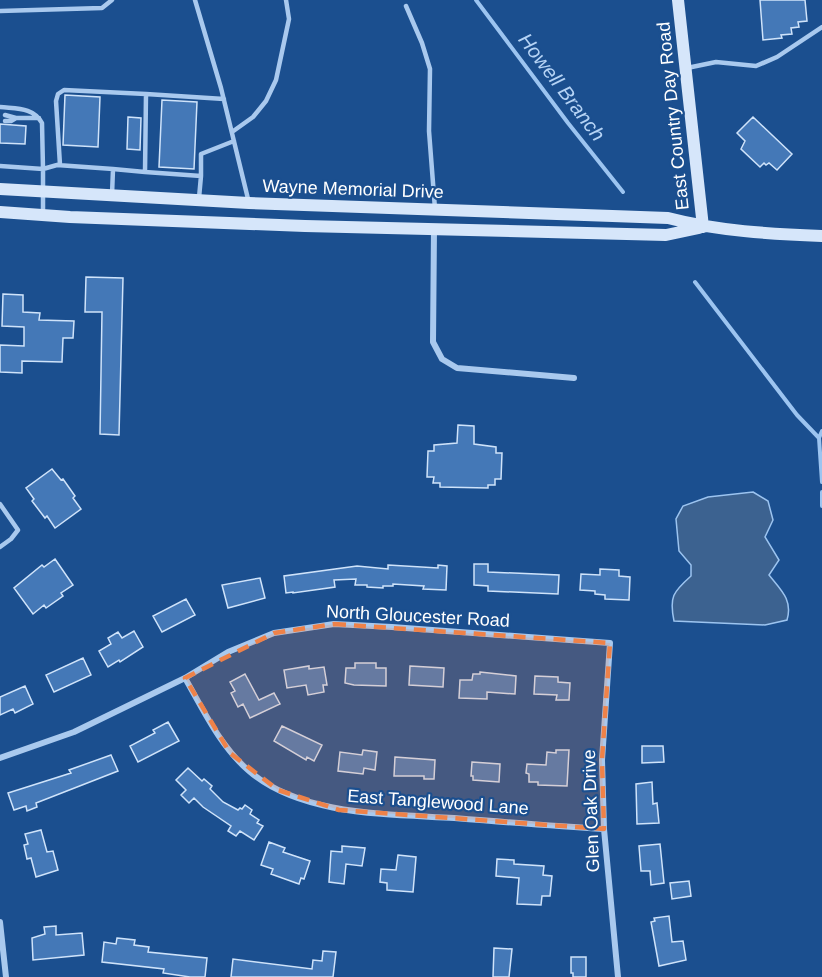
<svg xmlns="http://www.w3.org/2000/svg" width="822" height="977" viewBox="0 0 822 977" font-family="Arial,sans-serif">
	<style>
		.water { fill: #3c6290; stroke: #9cc4f0; stroke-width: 1.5 }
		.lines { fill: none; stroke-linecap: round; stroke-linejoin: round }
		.stream { stroke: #9cc4f0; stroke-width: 4 }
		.building { fill: #4478b7; stroke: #cfe3fa; stroke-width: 1.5 }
		.lane { stroke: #a9c9ee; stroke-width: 4.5 }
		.street { stroke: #a9c9ee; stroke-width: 6 }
		.secondary { stroke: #d6e6fa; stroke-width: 12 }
		.marked { fill: #ee8249; fill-opacity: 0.2; stroke: #ee8249; stroke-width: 4.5; stroke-dasharray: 12 8; stroke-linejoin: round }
		.labels { text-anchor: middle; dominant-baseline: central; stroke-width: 4.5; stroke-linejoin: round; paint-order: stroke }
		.street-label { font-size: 18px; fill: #fff; stroke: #1b4f8f }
		.water-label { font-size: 20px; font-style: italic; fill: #b5d3f5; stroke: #1b4f8f }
	</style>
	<rect width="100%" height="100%" fill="#1b4f8f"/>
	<!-- water -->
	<path class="water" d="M 753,492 L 768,501 L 773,520 L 765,537 L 779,560 L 769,575 C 781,590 793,600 787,620 L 765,625 L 674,621 C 669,597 673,592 691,576 L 691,565 L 679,551 L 676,519 L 683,506 L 708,497 Z"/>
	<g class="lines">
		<!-- stream -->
		<path class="stream" d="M 476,0 L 568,123 L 623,192
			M 695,282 L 797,415 L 819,438
			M 822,431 L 819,438 L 822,482
			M 822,492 L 822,506"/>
	</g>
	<!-- building -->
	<path class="building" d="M 760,0 L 805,0 L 807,21 L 798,22 L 799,27 L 791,28 L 792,34 L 781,35 L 782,38 L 763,40 Z
		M 65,95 L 100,97 L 98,147 L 63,145 Z
		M 162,100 L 197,102 L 194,169 L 159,167 Z
		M 128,117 L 141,118 L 140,150 L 127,149 Z
		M 753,117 L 792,154 L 777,170 L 769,163 L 766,165 L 764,163 L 760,167 L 741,149 L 745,141 L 737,133 Z
		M 0,124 L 26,126 L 25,144 L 0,143 Z
		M 86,277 L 123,278 L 119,435 L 100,434 L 102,312 L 85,312 Z
		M 3,294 L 23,295 L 23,312 L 40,313 L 39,320 L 74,321 L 73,338 L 63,338 L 62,362 L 22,361 L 22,373 L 0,372 L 0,345 L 24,346 L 24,327 L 2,326 Z
		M 458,425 L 474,426 L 474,444 L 496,447 L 496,453 L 502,453 L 501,479 L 495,479 L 495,485 L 488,485 L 488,488 L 440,487 L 440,483 L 433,483 L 434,477 L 427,477 L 428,451 L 434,451 L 434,445 L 457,443 Z
		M 52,469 L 61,480 L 63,479 L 75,496 L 73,498 L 81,509 L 55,528 L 47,516 L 45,518 L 32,501 L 34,499 L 26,488 Z
		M 55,559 L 73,585 L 61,593 L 63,596 L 46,608 L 44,605 L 33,614 L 14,588 L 42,565 L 44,567 Z
		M 474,564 L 488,564 L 488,572 L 559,575 L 558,594 L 488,591 L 488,586 L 474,585 Z
		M 388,565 L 438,568 L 438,565 L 447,566 L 446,590 L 423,589 L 424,586 L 393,584 L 393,586 L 383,586 L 383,588 L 367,587 L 367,585 L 355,585 L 356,579 L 334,580 L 335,587 L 293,593 L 293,592 L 286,593 L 284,576 L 357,566 L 388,569 Z
		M 600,569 L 619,570 L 619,576 L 630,577 L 629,600 L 605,599 L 605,595 L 595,594 L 595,591 L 580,590 L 581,574 L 600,575 Z
		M 260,578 L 265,598 L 228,608 L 222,585 Z
		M 186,599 L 195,615 L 162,632 L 153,616 Z
		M 134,631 L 143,647 L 120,662 L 119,660 L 108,667 L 99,651 L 111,644 L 108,638 L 118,632 L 122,638 Z
		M 83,658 L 91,675 L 54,692 L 46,675 Z
		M 355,663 L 376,663 L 376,668 L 386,668 L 386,686 L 354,685 L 345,683 L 346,668 L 355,668 Z
		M 309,666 L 309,669 L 324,667 L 327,685 L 323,685 L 324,692 L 308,695 L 306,685 L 287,688 L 284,670 Z
		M 410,666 L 444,668 L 443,687 L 409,685 Z
		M 480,672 L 516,676 L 515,694 L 487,692 L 487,699 L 459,698 L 460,680 L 472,680 L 473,674 L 480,674 Z
		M 245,674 L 259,700 L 274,693 L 280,704 L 250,718 L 243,704 L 238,707 L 231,693 L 235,691 L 230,682 Z
		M 535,676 L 558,677 L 558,682 L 570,683 L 569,700 L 556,700 L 557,695 L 534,694 Z
		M 25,686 L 33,704 L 15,713 L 13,709 L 0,715 L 0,697 Z
		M 168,722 L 179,741 L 138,762 L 130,746 L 155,733 L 153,730 Z
		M 282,726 L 322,745 L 314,761 L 307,757 L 306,760 L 274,741 Z
		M 642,746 L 663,746 L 664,762 L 642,763 Z
		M 363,750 L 377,752 L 375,770 L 364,768 L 363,774 L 338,771 L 340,752 L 362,755 Z
		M 556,750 L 569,750 L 567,786 L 538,785 L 538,782 L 529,782 L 529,774 L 526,773 L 527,764 L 546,765 L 547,752 L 556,753 Z
		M 111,755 L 118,771 L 36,803 L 37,807 L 27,811 L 26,806 L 14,810 L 8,793 L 71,773 L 69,770 Z
		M 395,757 L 435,760 L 434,779 L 424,779 L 424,776 L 394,776 Z
		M 472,762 L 500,764 L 499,782 L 473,780 L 473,776 L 471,776 Z
		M 188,768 L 202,781 L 204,779 L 212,786 L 210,789 L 223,802 L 238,810 L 240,808 L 242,809 L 245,805 L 252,810 L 250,814 L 259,820 L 257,823 L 263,826 L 254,840 L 240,831 L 236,836 L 228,831 L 231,826 L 203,807 L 194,798 L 189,803 L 181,795 L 186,790 L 176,780 Z
		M 652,782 L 653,804 L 657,803 L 659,823 L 637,824 L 636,784 Z
		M 41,830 L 47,852 L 53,851 L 58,870 L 36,877 L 31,858 L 27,859 L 24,845 L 28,844 L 25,834 Z
		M 269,842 L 285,848 L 283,852 L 310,861 L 304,879 L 301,878 L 299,884 L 271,874 L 273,869 L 261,865 Z
		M 660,844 L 664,883 L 651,885 L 650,871 L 641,871 L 639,846 Z
		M 342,846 L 365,848 L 362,866 L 346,864 L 344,884 L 329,882 L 331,851 L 342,852 Z
		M 398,855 L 416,857 L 413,892 L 387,890 L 387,883 L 380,882 L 381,869 L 396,870 Z
		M 497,859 L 514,860 L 514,864 L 544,866 L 543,875 L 552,876 L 550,896 L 542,896 L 541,905 L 517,904 L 519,878 L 496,876 Z
		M 689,881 L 691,896 L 672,899 L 670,883 Z
		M 669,916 L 672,942 L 683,941 L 686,960 L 659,966 L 651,922 L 655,921 L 654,918 Z
		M 56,926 L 56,935 L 82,933 L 84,955 L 33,960 L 32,938 L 45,934 L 44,927 Z
		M 117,938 L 135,940 L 134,945 L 149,947 L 148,952 L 207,958 L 205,977 L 190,977 L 163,973 L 164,969 L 102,962 L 104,942 L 116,944 Z
		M 494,948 L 512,949 L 509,977 L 493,977 Z
		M 323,951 L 336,952 L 333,977 L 231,977 L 233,959 L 312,969 L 313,960 L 322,961 Z
		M 571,957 L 586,957 L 586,977 L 573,977 L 573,973 L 571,973 Z"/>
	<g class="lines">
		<!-- lane -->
		<path class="lane" d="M 195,0 L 221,88 L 249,203
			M 406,6 L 422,43 L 430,69 L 429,131 L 435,209
			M 0,11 L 102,8 L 112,0
			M 687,68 L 716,62 L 756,66 L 777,57 L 822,27
			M 0,107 C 17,109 33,107 42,123 L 43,169 L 57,165 L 113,169 L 112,195
			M 5,115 L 16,118
			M 5,121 L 11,121 L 16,118 L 39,118
			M 232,132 L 253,117 L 266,101 L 276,80 L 289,19 L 286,0
			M 60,165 L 56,101 L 58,94 L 64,90 L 146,94
			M 0,166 L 43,169 L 43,213
			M 113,169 L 145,172 L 146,94 L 224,99
			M 145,172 L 201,176 L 201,154 L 234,141
			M 199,198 L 201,176
			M 0,504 L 18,530 L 11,539 L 0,547"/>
		<!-- street -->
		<path class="street" d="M 434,229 L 433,342 L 442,359 L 457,368 L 574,378
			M 185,678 C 204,711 220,746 249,771 C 301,816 389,814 454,818 C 504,822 554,826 604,829
			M 0,758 L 74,732 L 185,678 L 228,652 L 274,633 L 334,624 L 392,627 L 610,643 L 602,760 L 604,829 L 618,977
			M 0,922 L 6,977"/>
		<!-- secondary -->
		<path class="secondary" d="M 678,0 L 703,227
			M 0,189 L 249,203 L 668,218 C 718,231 770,234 822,236
			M 0,212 L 70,217 L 305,226 L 666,235 L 699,228"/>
	</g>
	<!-- marked area -->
	<path class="marked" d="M 334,624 L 610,643 L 602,760 L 604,829 L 339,810 L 278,790 L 230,753 L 185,678 L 274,633 Z"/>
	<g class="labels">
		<!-- street labels -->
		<g class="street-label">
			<text transform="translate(673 116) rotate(-96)">East Country Day Road</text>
			<text transform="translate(353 189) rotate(2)">Wayne Memorial Drive</text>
			<text transform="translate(418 616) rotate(3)">North Gloucester Road</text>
			<text transform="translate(438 802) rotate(4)">East Tanglewood Lane</text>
			<text transform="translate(591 811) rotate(-92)">Glen Oak Drive</text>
		</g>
		<!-- water labels -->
		<g class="water-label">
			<text transform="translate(562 87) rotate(53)">Howell Branch</text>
		</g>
	</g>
</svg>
